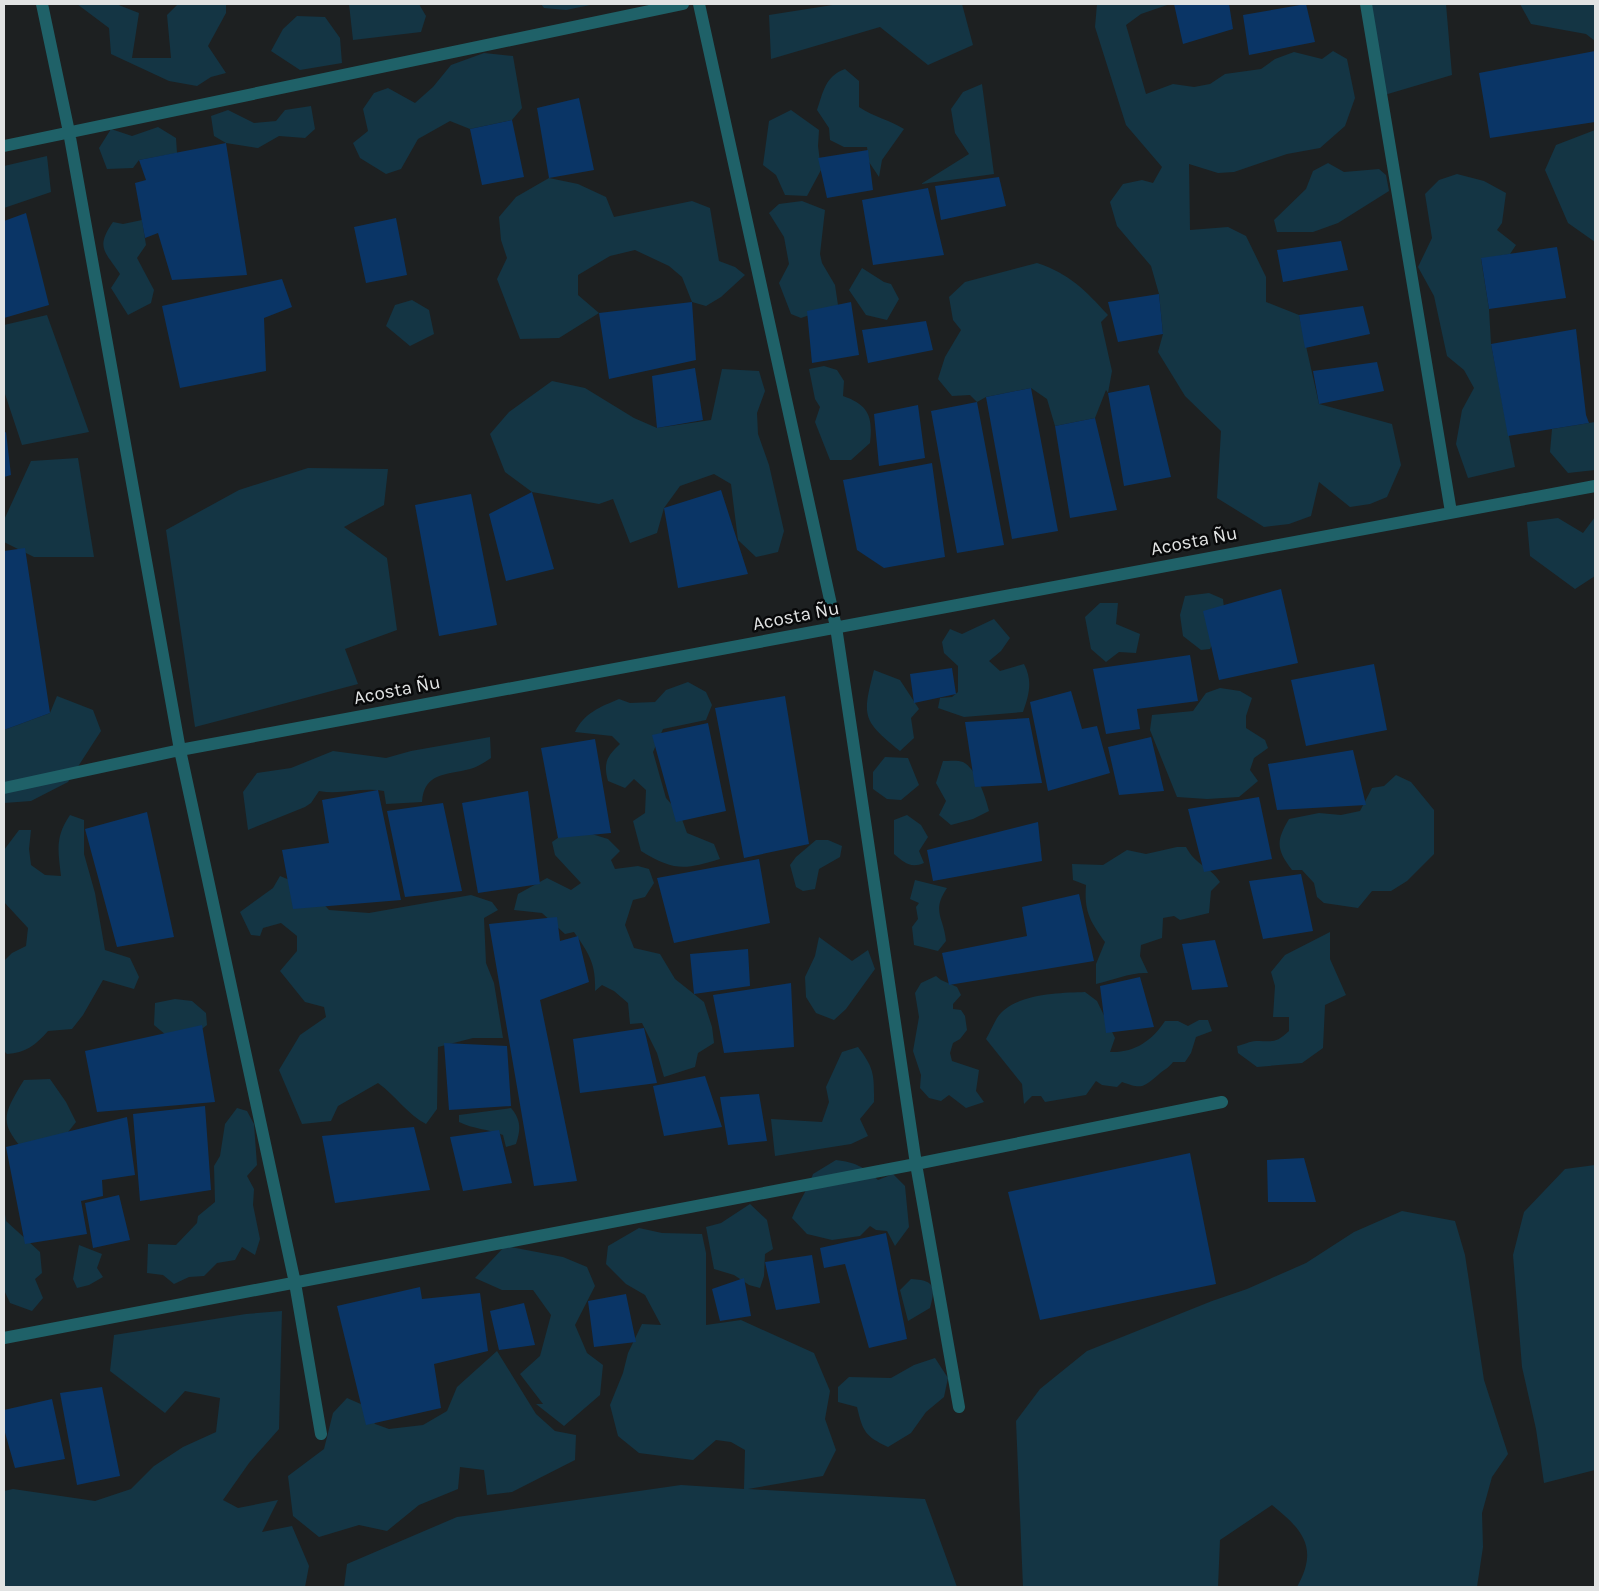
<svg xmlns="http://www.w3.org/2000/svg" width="1599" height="1591" viewBox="0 0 1599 1591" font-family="Karla,sans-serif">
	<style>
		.green { fill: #143544 }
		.building { fill: #0a3566 }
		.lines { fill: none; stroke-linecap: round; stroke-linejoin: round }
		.street { stroke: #1f6168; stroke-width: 12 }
		.labels { text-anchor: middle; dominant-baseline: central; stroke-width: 5; stroke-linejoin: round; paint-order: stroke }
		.street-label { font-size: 19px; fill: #e1e3e3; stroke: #08090a }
	</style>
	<rect width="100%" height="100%" fill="#1d2021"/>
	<!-- green -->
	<path class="green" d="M 77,4 L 116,4 L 139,13 L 132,58 L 171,58 L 167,15 L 178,4 L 226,4 L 226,13 L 208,46 L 226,73 L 211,77 L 197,86 L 169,81 L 111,54 L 109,28 Z
		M 349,4 L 419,4 L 426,16 L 421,32 L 353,40 Z
		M 541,4 L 595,4 L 566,10 L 544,8 Z
		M 839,4 L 962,4 L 973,45 L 928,65 L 880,27 L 771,59 L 769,15 Z
		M 1097,4 L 1170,4 L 1141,14 L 1126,25 L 1146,94 L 1173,84 L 1194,87 L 1210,84 L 1225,74 L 1261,69 L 1275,59 L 1294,52 L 1322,59 L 1333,51 L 1347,59 L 1355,98 L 1345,126 L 1320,148 L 1287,154 L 1234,172 L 1218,173 L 1189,164 L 1190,230 L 1228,227 L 1246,236 L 1266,277 L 1266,302 L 1299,315 L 1319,404 L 1392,424 L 1401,465 L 1387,497 L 1370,504 L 1350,507 L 1319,482 L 1311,516 L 1289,524 L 1264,527 L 1217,498 L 1221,431 L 1185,396 L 1158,352 L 1163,334 L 1159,294 L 1151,266 L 1117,226 L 1110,202 L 1123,184 L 1142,180 L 1153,183 L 1162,167 L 1126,125 L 1095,27 Z
		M 1366,4 L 1446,4 L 1452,75 L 1381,96 Z
		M 1520,4 L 1595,4 L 1595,41 L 1586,34 L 1531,24 Z
		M 297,16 L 325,17 L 340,38 L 342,63 L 300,70 L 271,51 L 283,29 Z
		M 484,53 L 513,56 L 522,108 L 512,120 L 470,129 L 450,121 L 418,139 L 401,169 L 386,174 L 360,158 L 353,143 L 368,131 L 363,109 L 374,93 L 388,88 L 415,103 L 433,87 L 451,65 Z
		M 845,69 L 859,81 L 859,107 C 874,117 890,120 904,129 L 882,160 L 879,177 L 869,162 L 867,147 L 844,147 L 830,140 L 829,128 L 817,110 C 823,93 825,76 845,69 Z
		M 982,84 L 994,174 L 921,184 L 969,154 L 955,133 L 951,109 L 963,92 Z
		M 311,106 L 315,129 L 305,138 L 279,136 L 258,148 L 226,143 L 214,136 L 211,116 L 228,110 L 254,123 L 276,121 L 285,110 Z
		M 791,110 L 819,130 L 818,146 L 821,170 L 807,196 L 785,195 L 776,175 L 763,165 L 769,121 Z
		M 158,127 L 176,138 L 177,153 L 139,160 L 133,168 L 107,169 L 99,148 L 111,129 L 132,136 Z
		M 1595,130 L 1595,242 L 1568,223 L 1545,170 L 1556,145 Z
		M 47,156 L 51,192 L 4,208 L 4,166 Z
		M 1328,163 L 1344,172 L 1379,169 L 1386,175 L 1389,191 L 1338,223 L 1313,232 L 1277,232 L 1274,220 L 1306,189 L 1313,171 Z
		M 1457,174 L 1484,181 L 1506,193 L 1502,223 L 1497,230 L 1516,245 L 1510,254 L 1481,259 L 1489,309 L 1491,344 L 1515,467 L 1468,478 L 1456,444 L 1462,410 L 1474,388 L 1464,370 L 1447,356 L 1434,296 L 1418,267 L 1432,238 L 1425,194 L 1439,180 Z
		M 549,178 L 578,184 L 606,197 L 614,217 L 692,201 L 710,208 L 719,261 L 735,267 L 745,275 L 721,297 L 706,306 L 692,302 L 682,277 L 669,266 L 635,250 L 610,256 L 578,275 L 578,295 L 599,313 L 559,338 L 520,339 L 497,279 L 507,258 L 501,240 L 499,217 L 516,197 Z
		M 802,201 L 825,210 L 820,254 L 822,263 L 835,285 L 838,305 L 801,318 L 791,314 L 779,283 L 789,264 L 784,237 L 769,213 L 779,204 Z
		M 142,220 L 146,245 L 137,258 L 154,290 L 151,303 L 128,315 L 111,288 L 120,274 C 105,251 95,248 113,222 L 123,224 Z
		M 1037,263 C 1070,274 1085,290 1108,315 L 1101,322 L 1112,371 L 1108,393 L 1106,390 L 1095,418 L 1055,426 L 1047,399 L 1031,388 L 986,397 L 977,402 L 970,395 L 952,396 L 938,379 L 945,357 L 961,330 L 953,320 L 949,297 L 965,282 Z
		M 862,268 L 884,282 L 891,284 L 899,299 L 887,320 L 866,315 L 849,290 Z
		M 412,300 L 429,310 L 434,334 L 410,346 L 386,326 L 395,305 Z
		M 47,315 L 89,432 L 22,445 L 4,391 L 4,325 Z
		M 824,366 L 837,370 L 844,381 L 843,396 C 869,405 873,417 870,443 L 851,460 L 830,460 L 815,422 L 820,407 L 815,399 L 809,369 Z
		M 722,369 L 759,371 L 765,391 L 757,413 L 758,434 L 769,465 L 784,531 L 778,552 L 756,557 L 738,540 L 731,484 L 714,474 L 680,486 L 664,508 L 657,533 L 630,543 L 613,499 L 599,504 L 532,492 L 505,472 L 490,434 L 509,412 L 552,381 L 585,388 L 634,418 L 657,428 L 711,420 Z
		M 1595,422 L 1595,470 L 1568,473 L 1550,452 L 1552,429 Z
		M 78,458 L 94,557 L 34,557 L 4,542 L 4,520 L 31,461 Z
		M 308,468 L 388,469 L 384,505 L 344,527 L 387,558 L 397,630 L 345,649 L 358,684 L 195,727 L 166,530 L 239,490 Z
		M 1595,517 L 1595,576 L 1575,589 L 1530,556 L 1527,522 L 1558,518 L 1583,533 Z
		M 1209,593 L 1223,599 L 1225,617 L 1210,649 L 1201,650 L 1183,636 L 1180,615 L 1185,596 Z
		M 1100,603 L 1118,603 L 1116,624 L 1140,634 L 1136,653 L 1119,652 L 1106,662 L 1091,649 L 1085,617 Z
		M 994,619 L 1010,638 L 1001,651 L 989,661 L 1000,671 L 1024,664 C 1033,681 1029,695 1023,712 L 964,717 L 938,708 L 940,698 L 952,697 L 958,692 L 958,666 L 944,653 L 942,642 L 950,629 L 962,634 Z
		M 874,670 L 900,680 L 919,709 L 911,718 L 914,738 L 900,751 C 862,720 862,717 874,670 Z
		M 688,682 L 706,692 L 712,705 L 706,720 L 663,729 L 653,752 L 666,798 L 680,814 L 687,833 L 714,844 L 720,859 C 684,870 674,871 641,851 L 633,821 L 645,813 L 646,790 L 634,779 L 625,788 L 608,781 C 603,763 607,756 620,744 L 612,736 L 575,732 C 584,713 600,707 619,699 L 630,703 L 655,702 L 666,690 Z
		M 1220,688 L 1240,691 L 1252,698 L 1246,716 L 1246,728 L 1265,740 L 1268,748 L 1254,758 L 1250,770 L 1258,781 L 1239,797 L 1207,799 L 1177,797 L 1150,730 L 1152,715 L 1193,711 L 1206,693 Z
		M 57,696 L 93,710 L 101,731 L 68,782 L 31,801 L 4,803 L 4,730 L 50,713 Z
		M 490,737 L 491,758 C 485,762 478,767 470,769 C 447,775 424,772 422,802 L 386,804 L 384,791 C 362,787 341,795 319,791 L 311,803 L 305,807 L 248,830 L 243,792 L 257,773 L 291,768 L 333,751 L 386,758 L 411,751 Z
		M 885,757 L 908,758 L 919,785 L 901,800 L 887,799 L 873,789 L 873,772 Z
		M 943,761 C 949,761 958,760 963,762 C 976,768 986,798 989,811 L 973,819 L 951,825 L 939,815 L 946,801 L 936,783 Z
		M 1396,775 L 1411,782 L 1434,810 L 1434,854 L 1407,881 L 1391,891 L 1372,891 L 1358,908 L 1324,903 L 1317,897 L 1314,883 L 1302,870 L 1292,870 C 1276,849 1276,841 1289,819 L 1319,813 L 1341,815 L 1360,811 L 1372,788 L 1384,786 Z
		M 70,815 L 84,820 L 84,854 L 95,893 L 105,950 L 130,958 L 139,977 L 134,989 L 103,980 L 83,1015 L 72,1029 L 48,1031 C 36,1045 25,1053 7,1054 L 4,1051 L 4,961 L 12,953 L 26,946 L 28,928 L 4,902 L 4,850 L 19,830 L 31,830 L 29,849 L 31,865 L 45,875 L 61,876 C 58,850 55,837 70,815 Z
		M 907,815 L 921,825 L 928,837 L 919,851 L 924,863 C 910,869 904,862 894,854 L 894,820 Z
		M 572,828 L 608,839 L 620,851 L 611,860 L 615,869 L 638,866 L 649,869 L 654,883 L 645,897 L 633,900 L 625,925 L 634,948 L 660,954 L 675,979 L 704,1002 L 712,1027 L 714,1043 L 698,1053 L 695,1067 L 664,1077 L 657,1053 L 642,1023 L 630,1024 L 628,1003 L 614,991 L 602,985 L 595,991 C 596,963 589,954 574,932 L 565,934 L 542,913 L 514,910 L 518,894 L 547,878 L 571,890 L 581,883 L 555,855 L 552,842 Z
		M 816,840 L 828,840 L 842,846 L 840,857 L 819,869 L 815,889 L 803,891 L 796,887 L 790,865 L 796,857 Z
		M 1177,847 L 1186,847 C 1196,866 1210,866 1220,882 L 1211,891 L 1209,913 L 1180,920 L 1174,916 L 1163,918 L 1162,938 L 1141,945 L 1140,956 L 1148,973 C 1131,972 1113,980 1096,984 L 1096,964 L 1105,942 C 1090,921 1084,912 1086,885 L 1073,880 L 1072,864 L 1103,865 L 1127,850 L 1146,854 Z
		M 280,876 L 309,888 L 329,910 L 369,913 L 471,895 L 492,902 L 498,910 L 484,918 L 486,963 L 494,983 L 503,1038 L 473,1038 L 438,1047 L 437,1109 L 426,1124 C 407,1114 396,1096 378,1083 L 338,1106 L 331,1121 L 302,1124 L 279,1070 L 300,1035 L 326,1017 L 324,1007 L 305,1002 L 280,971 L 297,951 L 297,936 L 281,923 L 263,928 L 260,936 L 251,935 L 240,912 L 273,888 Z
		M 915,880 L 947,888 C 931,912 944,917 946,941 L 938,951 L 914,945 L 912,927 L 918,919 L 916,907 L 919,903 L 910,899 Z
		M 1330,932 L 1330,959 L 1346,995 L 1325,1005 L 1323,1048 L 1302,1063 L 1257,1067 L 1238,1053 L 1237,1046 C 1243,1045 1250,1041 1256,1041 C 1273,1041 1275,1044 1289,1031 L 1289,1017 L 1273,1017 L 1275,986 L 1271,972 L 1285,955 Z
		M 819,937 L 852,961 L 868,950 L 875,969 L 846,1009 L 834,1020 L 816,1013 L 806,997 L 805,977 L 815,956 Z
		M 936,976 L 941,980 L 957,987 L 961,995 L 953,1004 L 953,1009 L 961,1010 L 965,1016 L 967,1030 L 960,1039 L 953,1043 L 950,1053 L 952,1061 L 979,1070 L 976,1091 L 984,1102 L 966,1108 L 949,1095 L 941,1101 L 929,1098 L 920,1088 L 921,1075 L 913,1051 L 919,1017 L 915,993 L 921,983 Z
		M 1085,992 L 1097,1001 L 1115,1038 L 1110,1052 C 1134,1053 1152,1041 1165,1021 L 1178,1021 L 1188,1026 L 1199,1020 L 1208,1020 L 1212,1031 L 1196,1037 L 1191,1053 L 1185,1062 L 1173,1062 C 1169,1068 1163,1070 1158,1075 C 1143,1088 1141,1089 1122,1082 L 1117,1087 L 1102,1085 L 1096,1081 L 1086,1095 L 1045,1102 L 1041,1096 L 1032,1096 L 1024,1104 L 1022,1084 L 986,1039 C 990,1032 993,1025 997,1018 C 1014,993 1059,993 1085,992 Z
		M 175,999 L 192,1001 L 206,1013 L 207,1025 L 194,1035 L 172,1040 L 154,1025 L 155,1003 Z
		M 858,1047 C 875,1069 874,1076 874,1102 L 860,1119 L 868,1136 L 851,1144 L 775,1156 L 771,1119 L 822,1122 L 829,1102 L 826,1087 L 842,1052 Z
		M 50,1079 L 66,1102 L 76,1122 L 49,1156 L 29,1157 C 0,1123 0,1119 24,1080 Z
		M 237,1108 L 247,1111 L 254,1124 L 257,1165 L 247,1176 L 254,1189 L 253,1205 L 260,1239 L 255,1255 L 242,1247 L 235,1260 L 217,1263 L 204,1276 L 189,1277 L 174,1284 L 163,1275 L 147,1273 L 148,1244 L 176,1245 L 197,1223 L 198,1216 L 215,1202 L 214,1166 L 220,1156 L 225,1124 Z
		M 511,1108 C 521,1120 521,1129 516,1144 L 506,1147 L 503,1135 C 488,1129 473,1129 459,1122 L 459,1115 Z
		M 836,1160 C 855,1162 864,1167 878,1180 L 893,1174 L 905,1186 L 909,1227 L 895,1246 L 887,1231 L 876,1230 L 870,1226 L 860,1236 L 832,1240 L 807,1234 L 792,1218 C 798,1202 808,1190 813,1174 Z
		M 1595,1165 L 1595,1470 L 1544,1483 L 1536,1429 L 1522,1367 L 1513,1255 L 1524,1212 L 1565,1169 Z
		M 750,1204 L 767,1220 L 773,1249 L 765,1254 L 764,1276 L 760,1288 L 749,1285 L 734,1275 L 714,1269 L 706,1227 L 721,1223 Z
		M 4,1207 L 6,1221 L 40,1252 L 42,1273 L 35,1279 L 43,1298 L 32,1311 L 10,1303 L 4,1290 Z
		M 1402,1211 L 1455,1221 L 1465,1255 L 1484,1380 L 1508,1454 L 1492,1477 L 1482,1513 L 1483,1547 L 1477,1587 L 1297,1587 C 1319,1548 1303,1530 1272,1505 L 1220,1540 L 1218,1587 L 1023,1587 L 1016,1421 L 1040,1389 L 1087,1351 L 1212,1301 L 1247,1289 L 1306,1263 L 1354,1232 Z
		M 639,1228 L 662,1233 L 702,1234 L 706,1253 L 706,1325 L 741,1320 L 814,1353 L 830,1391 L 825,1419 L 836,1450 L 823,1476 L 748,1489 L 925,1499 L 957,1587 L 344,1587 L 347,1564 L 457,1517 L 681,1485 L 744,1489 L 745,1450 L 731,1442 L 716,1440 L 693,1460 L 639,1453 L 618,1436 L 610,1405 L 623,1373 L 628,1353 L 642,1324 L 661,1325 L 645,1295 L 626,1284 L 606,1264 L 608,1246 Z
		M 79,1245 L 102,1254 L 97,1268 L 103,1277 L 89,1285 L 77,1288 L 73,1279 Z
		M 505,1246 L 563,1257 L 587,1267 L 595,1286 L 575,1325 L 587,1353 L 603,1365 L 600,1395 L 564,1426 L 536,1404 L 543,1404 L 520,1374 L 540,1356 L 551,1315 L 533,1290 L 502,1290 L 475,1278 Z
		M 911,1279 C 934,1280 936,1286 930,1308 L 908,1321 L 900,1290 Z
		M 282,1311 L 279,1429 L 249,1463 L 223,1500 L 238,1508 L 278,1500 L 262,1532 L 292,1526 L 309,1566 L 305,1587 L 4,1587 L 4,1491 L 13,1489 L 95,1501 L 131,1489 L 154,1466 L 183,1447 L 216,1432 L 220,1398 L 185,1391 L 165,1413 L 110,1371 L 114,1335 L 246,1314 Z
		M 497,1351 L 536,1414 L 555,1431 L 576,1435 L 575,1460 L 512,1492 L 487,1495 L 484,1470 L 460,1467 L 458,1489 L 419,1505 L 387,1531 L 359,1525 L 319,1537 L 293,1516 L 288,1476 L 324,1449 L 333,1413 L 347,1398 L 363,1405 L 375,1424 L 389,1429 L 423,1425 L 447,1411 L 457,1387 Z
		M 935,1358 L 948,1378 L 944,1397 L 926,1412 L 911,1433 L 888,1447 C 865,1436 863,1432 857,1407 L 838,1402 L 838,1387 L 849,1377 L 891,1378 L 914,1365 Z"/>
	<!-- building -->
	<path class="building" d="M 1174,4 L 1229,4 L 1233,29 L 1183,44 Z
		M 1306,4 L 1315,42 L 1249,55 L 1243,15 Z
		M 1595,51 L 1595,122 L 1490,138 L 1479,73 Z
		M 579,98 L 594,170 L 549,178 L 537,108 Z
		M 512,120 L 524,177 L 482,185 L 470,129 Z
		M 226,143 L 247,275 L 172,280 L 158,233 L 145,238 L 135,183 L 146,180 L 139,160 Z
		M 868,150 L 873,190 L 827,198 L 818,158 Z
		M 999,177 L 1006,206 L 941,220 L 935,186 Z
		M 928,188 L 944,255 L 873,265 L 862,200 Z
		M 26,213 L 49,305 L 4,318 L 4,221 Z
		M 396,218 L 407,275 L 366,283 L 354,227 Z
		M 1341,241 L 1348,270 L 1283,282 L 1277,250 Z
		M 1557,247 L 1566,298 L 1489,309 L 1481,258 Z
		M 282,279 L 292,307 L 264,318 L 266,371 L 180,388 L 162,306 Z
		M 1159,294 L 1163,334 L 1118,342 L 1108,302 Z
		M 692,302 L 696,360 L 609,379 L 599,313 Z
		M 851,302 L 859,355 L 812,363 L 807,311 Z
		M 1363,306 L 1370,334 L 1305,348 L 1299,315 Z
		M 926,321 L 933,350 L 868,363 L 862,330 Z
		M 1576,329 L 1586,415 L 1589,423 L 1508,436 L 1491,344 Z
		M 1377,362 L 1384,391 L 1319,404 L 1313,371 Z
		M 695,368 L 703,420 L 657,428 L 652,376 Z
		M 1149,385 L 1171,477 L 1124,486 L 1108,393 Z
		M 1031,388 L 1058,531 L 1012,539 L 986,397 Z
		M 977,402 L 1004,545 L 957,553 L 931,411 Z
		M 918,405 L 925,458 L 879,466 L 874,414 Z
		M 1095,418 L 1117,510 L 1070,518 L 1055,426 Z
		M 6,432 L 11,475 L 4,477 L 4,433 Z
		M 932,463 L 945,557 L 884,568 L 857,550 L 843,480 Z
		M 721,490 L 748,574 L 678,588 L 664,508 Z
		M 532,492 L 554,569 L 506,581 L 489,514 Z
		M 471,494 L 497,625 L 439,636 L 415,505 Z
		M 25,548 L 50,713 L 4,730 L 4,551 Z
		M 1281,589 L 1298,663 L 1219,680 L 1203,611 Z
		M 1190,655 L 1198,701 L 1137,709 L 1140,729 L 1106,734 L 1093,669 Z
		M 1374,664 L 1387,730 L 1306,746 L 1291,680 Z
		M 952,668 L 956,694 L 914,703 L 910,674 Z
		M 1071,691 L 1082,729 L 1097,726 L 1110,773 L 1048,791 L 1030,702 Z
		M 785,696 L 809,844 L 744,858 L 715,708 Z
		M 1029,718 L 1042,783 L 975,787 L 965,722 Z
		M 708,723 L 726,811 L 676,822 L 652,735 Z
		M 1151,737 L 1164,791 L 1119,795 L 1108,747 Z
		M 595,739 L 611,833 L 558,838 L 541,748 Z
		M 1353,750 L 1366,805 L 1277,810 L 1268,764 Z
		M 378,790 L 401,900 L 293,909 L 282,850 L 329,843 L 322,800 Z
		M 528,791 L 540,884 L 478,893 L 462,803 Z
		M 1259,797 L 1272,859 L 1204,872 L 1188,809 Z
		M 443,803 L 462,891 L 405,897 L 387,811 Z
		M 147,812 L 174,937 L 117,947 L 85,829 Z
		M 1038,822 L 1042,861 L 933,881 L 927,850 Z
		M 759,859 L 770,923 L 674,943 L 657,878 Z
		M 1301,874 L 1313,931 L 1263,939 L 1249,881 Z
		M 1079,894 L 1094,961 L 949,985 L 942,953 L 1027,936 L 1022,907 Z
		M 557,917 L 560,941 L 578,936 L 589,982 L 540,1000 L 577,1181 L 534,1186 L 489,924 Z
		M 1215,940 L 1228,987 L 1192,990 L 1182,944 Z
		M 748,949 L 750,986 L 694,994 L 690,954 Z
		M 1140,977 L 1154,1027 L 1106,1033 L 1100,986 Z
		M 791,983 L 794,1047 L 724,1053 L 713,995 Z
		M 202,1025 L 215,1102 L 97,1112 L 85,1051 Z
		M 644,1028 L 657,1083 L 580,1093 L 573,1039 Z
		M 444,1043 L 507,1046 L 511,1106 L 449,1110 Z
		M 705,1076 L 722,1127 L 664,1136 L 653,1086 Z
		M 759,1094 L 767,1141 L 728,1145 L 720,1097 Z
		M 205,1106 L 211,1190 L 140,1201 L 133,1114 Z
		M 127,1117 L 135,1175 L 102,1180 L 103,1196 L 81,1201 L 87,1234 L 25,1244 L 6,1147 Z
		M 414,1127 L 430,1190 L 335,1203 L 322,1136 Z
		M 499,1130 L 512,1183 L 463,1191 L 450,1137 Z
		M 1190,1153 L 1216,1284 L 1040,1320 L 1008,1192 Z
		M 1304,1158 L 1316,1202 L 1268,1202 L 1267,1160 Z
		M 119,1195 L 130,1240 L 93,1248 L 85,1203 Z
		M 886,1233 L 907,1339 L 869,1348 L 845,1264 L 824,1268 L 820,1248 Z
		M 812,1255 L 820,1303 L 776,1310 L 765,1262 Z
		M 744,1278 L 751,1316 L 720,1321 L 712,1289 Z
		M 420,1287 L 422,1299 L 480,1293 L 488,1351 L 434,1364 L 441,1408 L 366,1425 L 337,1306 Z
		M 626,1294 L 636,1342 L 594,1347 L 588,1301 Z
		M 524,1303 L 535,1345 L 499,1350 L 490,1311 Z
		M 102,1387 L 120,1476 L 77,1485 L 60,1393 Z
		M 52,1399 L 65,1459 L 15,1468 L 4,1429 L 4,1410 Z"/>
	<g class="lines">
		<!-- street -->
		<path class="street" d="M 42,4 L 69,132 L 180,750 L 295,1283 L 321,1434
			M 699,4 L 836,627 L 916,1164 L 959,1407
			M 1366,4 L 1451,512
			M 4,146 L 683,4
			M 4,788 L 180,750 L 1595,486
			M 4,1338 L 916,1164 L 1222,1102"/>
	</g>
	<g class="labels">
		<!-- street labels -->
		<g class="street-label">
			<text transform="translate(1194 541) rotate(-11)">Acosta Ñu</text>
			<text transform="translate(796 616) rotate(-11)">Acosta Ñu</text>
			<text transform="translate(397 690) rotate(-11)">Acosta Ñu</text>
		</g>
	</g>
	<!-- border -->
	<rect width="1599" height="1591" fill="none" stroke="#e1e3e3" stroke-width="10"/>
</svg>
